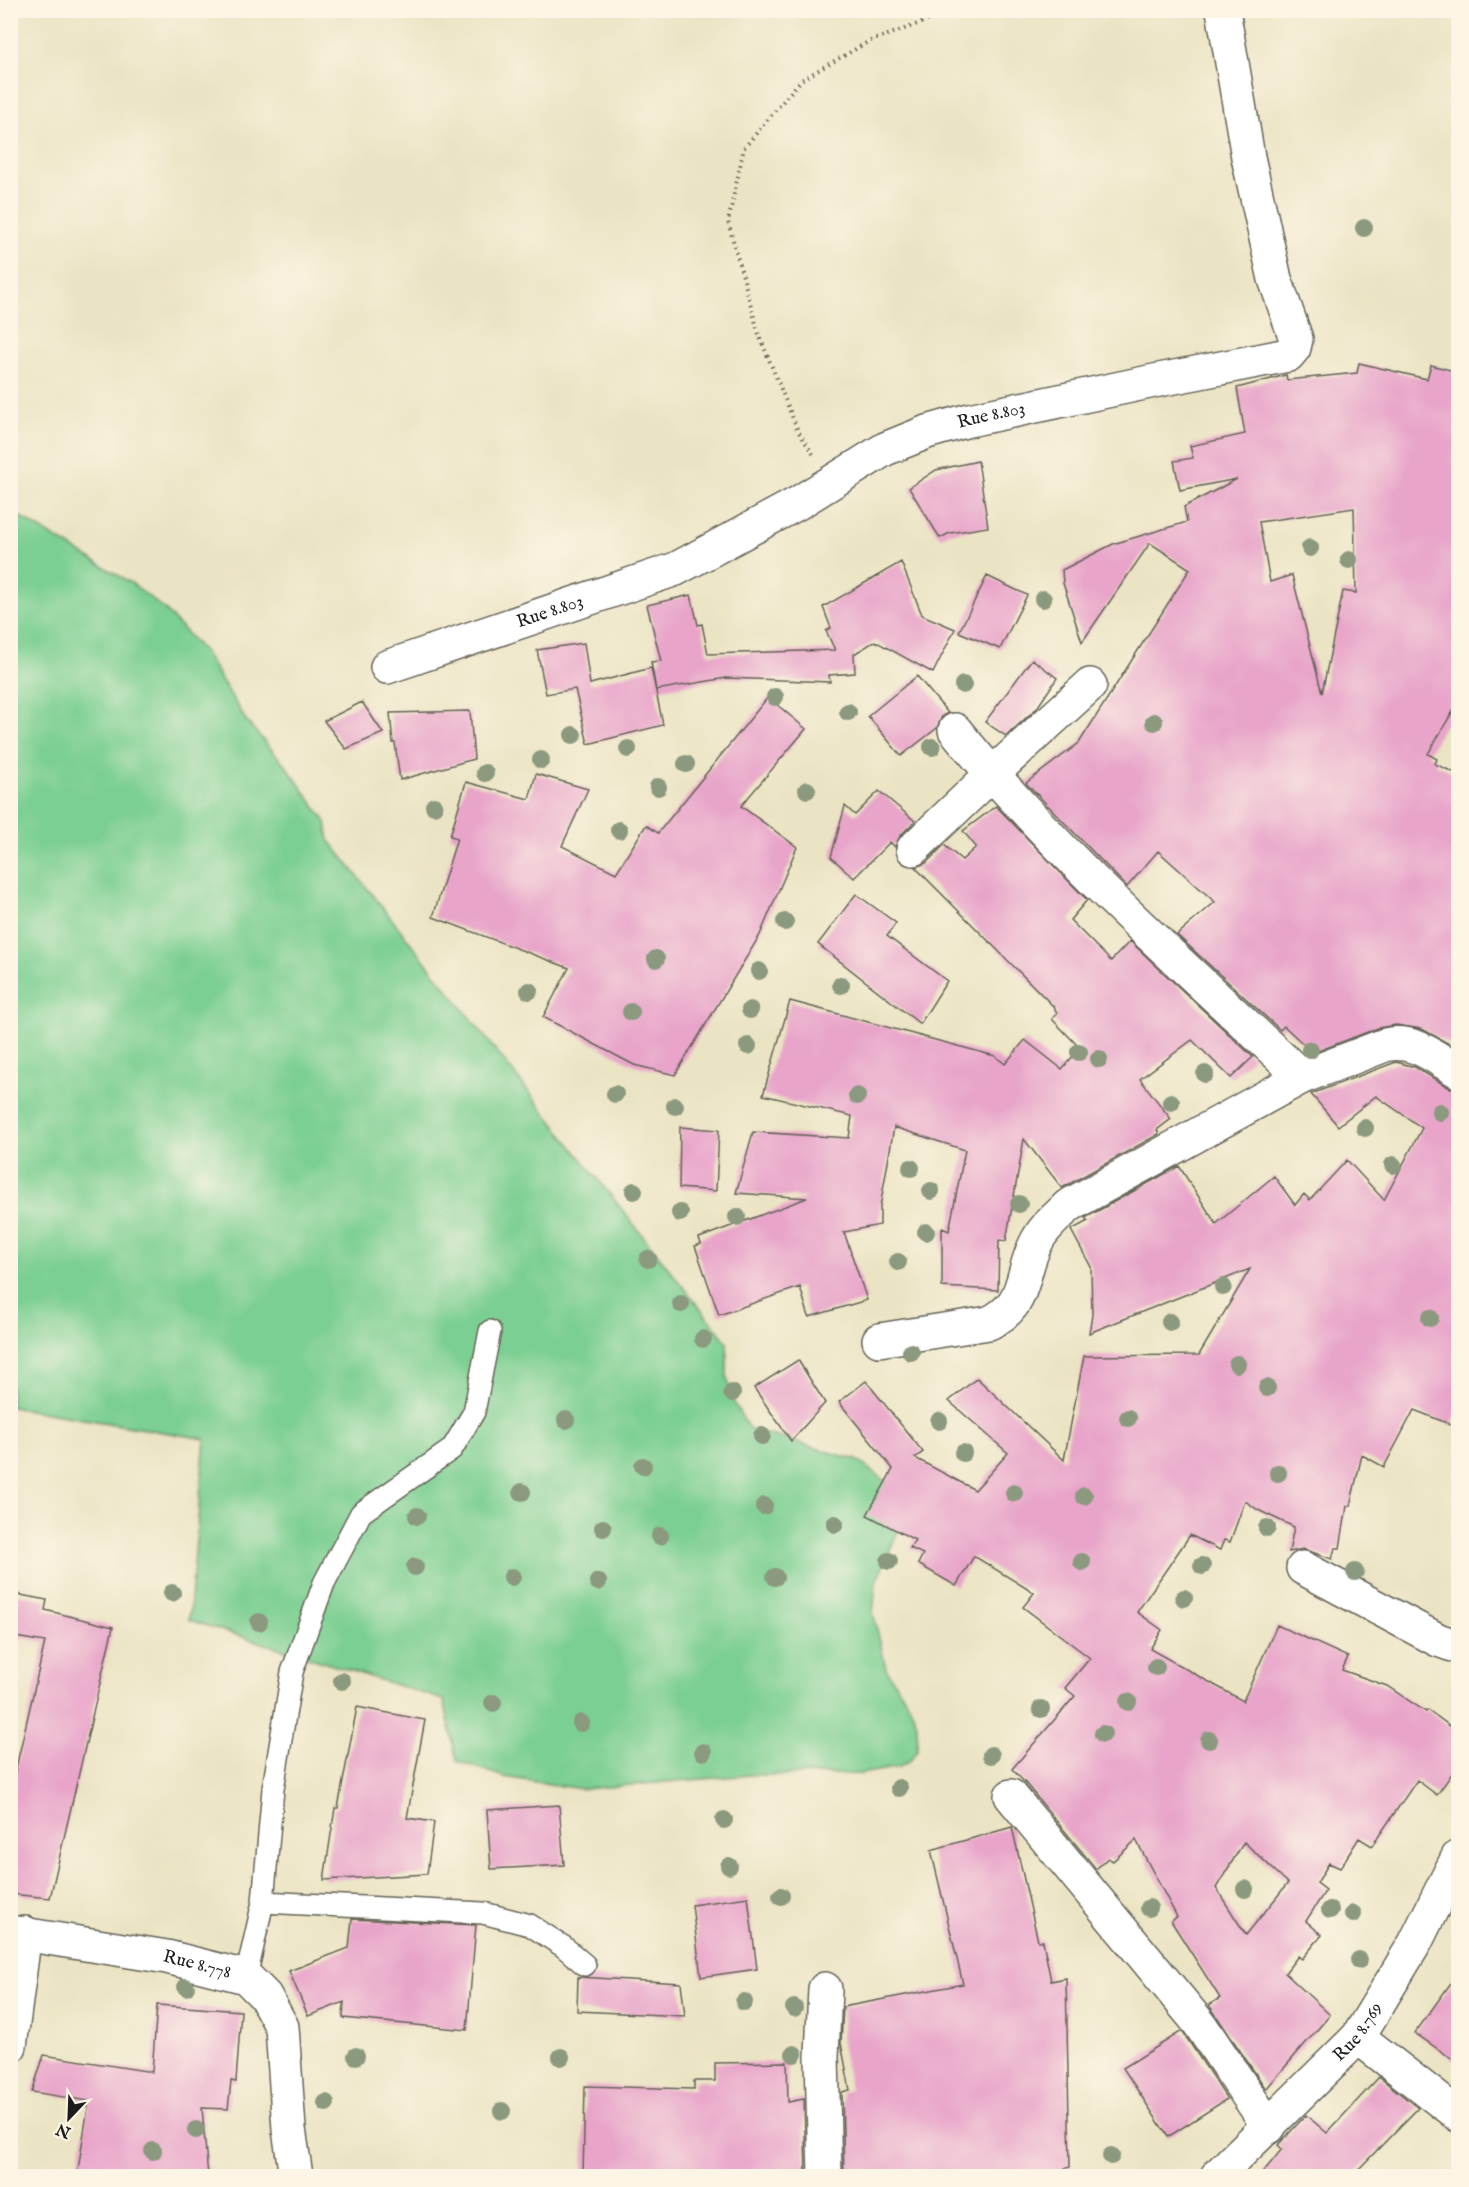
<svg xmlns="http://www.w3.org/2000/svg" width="1469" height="2187" viewBox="0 0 1469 2187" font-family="'IM FELL English',serif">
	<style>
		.green { fill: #7bcf92; stroke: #4c7657; stroke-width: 1.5 }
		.building { fill: #e8a4c9; fill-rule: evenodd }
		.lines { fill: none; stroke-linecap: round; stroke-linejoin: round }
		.lane-casing { stroke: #646257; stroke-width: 24 }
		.street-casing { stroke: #646257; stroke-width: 36 }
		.path { stroke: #646257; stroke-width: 4; stroke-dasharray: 1.5 4.5; stroke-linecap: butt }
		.lane { stroke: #fff; stroke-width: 21 }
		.street { stroke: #fff; stroke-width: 33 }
		.tree { fill: #8b997e }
		.labels { text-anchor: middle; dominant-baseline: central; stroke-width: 5; stroke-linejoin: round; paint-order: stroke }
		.street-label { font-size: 18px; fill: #1c1c1c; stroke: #fcf5e5 }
	</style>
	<rect width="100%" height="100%" fill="#fcf5e5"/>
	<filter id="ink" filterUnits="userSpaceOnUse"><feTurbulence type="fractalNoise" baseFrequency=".0167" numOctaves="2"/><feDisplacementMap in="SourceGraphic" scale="12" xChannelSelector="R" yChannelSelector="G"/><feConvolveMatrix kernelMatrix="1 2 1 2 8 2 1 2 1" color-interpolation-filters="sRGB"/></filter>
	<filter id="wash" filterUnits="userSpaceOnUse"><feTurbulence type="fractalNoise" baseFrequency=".008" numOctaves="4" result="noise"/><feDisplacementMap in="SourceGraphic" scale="24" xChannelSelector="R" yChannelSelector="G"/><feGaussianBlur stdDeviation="1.35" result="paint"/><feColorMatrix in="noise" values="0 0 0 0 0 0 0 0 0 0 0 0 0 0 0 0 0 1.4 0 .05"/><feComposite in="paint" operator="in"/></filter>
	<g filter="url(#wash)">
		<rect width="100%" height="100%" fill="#ebe4c4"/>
		<!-- green -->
		<path class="green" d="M 10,511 L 133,584 L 164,609 L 205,653 L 247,722 L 287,767 L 326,822 L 329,840 L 727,1342 L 727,1377 L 733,1401 L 749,1429 L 857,1460 L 886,1482 L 899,1504 L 898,1531 L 876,1582 L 873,1612 L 886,1669 L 910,1706 L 917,1724 L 917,1750 L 910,1761 L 899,1767 L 860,1774 L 751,1775 L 582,1789 L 504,1777 L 457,1761 L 444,1700 L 189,1620 L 205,1439 L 11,1407 Z"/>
		<g id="blocks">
			<!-- building -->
			<path class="building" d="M 1359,363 L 1427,379 L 1431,365 L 1458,372 L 1458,702 L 1428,754 L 1437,759 L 1435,764 L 1458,774 L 1458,1049 L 1422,1029 L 1396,1025 L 1378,1028 L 1313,1053 L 1284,1026 L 1280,1030 L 1177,935 L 1215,902 L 1158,851 L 1127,887 L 1026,783 L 1079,743 L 1190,569 L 1150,543 L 1082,642 L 1063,583 L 1062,570 L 1113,544 L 1187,522 L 1184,507 L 1237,479 L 1180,490 L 1174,461 L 1193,458 L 1190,446 L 1245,434 L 1237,388 L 1286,375 L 1287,380 L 1357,373 ZM 1354,508 L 1356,593 L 1343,591 L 1322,693 L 1292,575 L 1270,582 L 1259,522 Z
				M 978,461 L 988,527 L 950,533 L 940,538 L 909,488 L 936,470 Z
				M 901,562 L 922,615 L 955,629 L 933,673 L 875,641 L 854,654 L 855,673 L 829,675 L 830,682 L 726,678 L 656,690 L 651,662 L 661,661 L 647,605 L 691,595 L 698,625 L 702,624 L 708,654 L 835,650 L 826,631 L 831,628 L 823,607 Z
				M 987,576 L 1027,595 L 1000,649 L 959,632 Z
				M 584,643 L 590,684 L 651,668 L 663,725 L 588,744 L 575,689 L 546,694 L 537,650 Z
				M 1032,659 L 1057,678 L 1037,708 L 1006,736 L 985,722 Z
				M 917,676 L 948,713 L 942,716 L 937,728 L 901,756 L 868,716 Z
				M 768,697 L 806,729 L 741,806 L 797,847 L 760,935 L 675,1075 L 634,1065 L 543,1017 L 569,968 L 433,917 L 457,838 L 450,836 L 466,782 L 529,799 L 536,774 L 588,789 L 562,846 L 616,873 L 646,825 L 658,833 Z
				M 362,702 L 383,733 L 346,749 L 324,721 Z
				M 470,711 L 474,759 L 400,780 L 395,743 L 393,743 L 390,713 Z
				M 879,791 L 915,821 L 900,836 L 895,847 L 890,842 L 854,878 L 831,857 L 845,806 L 855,815 Z
				M 996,806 L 1087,900 L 1070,920 L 1111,961 L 1130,941 L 1253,1057 L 1231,1078 L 1192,1040 L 1140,1079 L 1171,1119 L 1157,1130 L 1159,1134 L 1062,1188 L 1024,1139 L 1006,1241 L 999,1240 L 998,1290 L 942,1287 L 942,1228 L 949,1231 L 965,1150 L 894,1127 L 880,1207 L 880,1225 L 844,1232 L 867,1300 L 809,1317 L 800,1287 L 719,1315 L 695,1246 L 701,1244 L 699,1238 L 807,1198 L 736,1193 L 753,1132 L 849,1138 L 852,1116 L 763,1095 L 790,1001 L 995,1056 L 1005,1064 L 1025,1040 L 1062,1069 L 1080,1048 L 1052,1019 L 1057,1013 L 1054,1007 L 915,867 L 926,863 L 944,845 L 962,860 L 976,847 L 963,831 Z
				M 856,894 L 896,923 L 887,936 L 947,981 L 920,1024 L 818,944 Z
				M 1396,1062 L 1415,1067 L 1448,1087 L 1458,1090 L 1458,1409 L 1452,1425 L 1414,1410 L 1384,1467 L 1362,1455 L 1350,1506 L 1347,1506 L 1340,1548 L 1335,1548 L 1332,1559 L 1303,1549 L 1289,1552 L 1294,1527 L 1258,1510 L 1245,1501 L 1230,1542 L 1224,1540 L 1220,1550 L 1190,1535 L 1137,1612 L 1162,1630 L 1150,1649 L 1243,1701 L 1277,1625 L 1348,1657 L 1342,1670 L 1387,1686 L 1426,1712 L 1428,1710 L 1458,1732 L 1458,1765 L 1437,1795 L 1417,1780 L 1372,1846 L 1359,1838 L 1340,1868 L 1329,1863 L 1317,1883 L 1326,1890 L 1306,1921 L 1322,1935 L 1302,1959 L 1298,1956 L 1285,1973 L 1330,2015 L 1266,2089 L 1209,2005 L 1220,1998 L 1171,1921 L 1177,1917 L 1136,1840 L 1113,1861 L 1108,1858 L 1096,1869 L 1027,1785 L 1012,1769 L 1075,1696 L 1065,1688 L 1090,1658 L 1023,1607 L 1034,1593 L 974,1556 L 956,1586 L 918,1564 L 923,1554 L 910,1548 L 915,1540 L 867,1515 L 893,1469 L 839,1402 L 866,1381 L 923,1452 L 915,1458 L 975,1490 L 1008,1453 L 949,1401 L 977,1378 L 1064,1460 L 1084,1356 L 1199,1355 L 1250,1269 L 1089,1333 L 1092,1315 L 1091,1267 L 1071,1230 L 1088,1221 L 1085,1218 L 1179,1166 L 1216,1224 L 1274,1176 L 1295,1205 L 1304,1194 L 1310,1200 L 1347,1160 L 1384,1200 L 1422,1128 L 1376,1096 L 1338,1126 L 1311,1094 ZM 1244,1842 L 1288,1883 L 1246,1935 L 1216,1888 Z
				M 680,1127 L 719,1130 L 716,1191 L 679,1188 Z
				M 798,1360 L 825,1403 L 791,1441 L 754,1388 Z
				M 10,1593 L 47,1600 L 45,1610 L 113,1627 L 50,1898 L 10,1894 L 10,1794 L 45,1642 L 10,1636 Z
				M 357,1707 L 425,1720 L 407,1818 L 434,1822 L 427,1874 L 324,1880 L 335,1808 L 338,1808 Z
				M 559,1805 L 564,1865 L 491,1869 L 487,1810 Z
				M 1012,1827 L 1038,1941 L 1043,1941 L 1051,1981 L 1066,1978 L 1070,2167 L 1064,2169 L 1063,2176 L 844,2176 L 842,2092 L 850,2090 L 841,2043 L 843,2007 L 963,1984 L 931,1850 Z
				M 748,1897 L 757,1969 L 701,1977 L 692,1905 Z
				M 352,1919 L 476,1925 L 467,2030 L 343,2018 L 344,2002 L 308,2016 L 289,1971 L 349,1948 Z
				M 1458,1973 L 1458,2063 L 1415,2033 Z
				M 578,1977 L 681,1983 L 685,2016 L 577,2011 Z
				M 157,2005 L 241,2011 L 236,2082 L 231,2081 L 228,2109 L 202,2108 L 208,2176 L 77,2176 L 89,2101 L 32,2092 L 44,2055 L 152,2072 Z
				M 1182,2031 L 1227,2099 L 1168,2137 L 1123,2068 Z
				M 787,2062 L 788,2102 L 804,2099 L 806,2176 L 583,2176 L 585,2086 L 694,2089 L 694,2081 L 715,2081 L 715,2063 Z
				M 1379,2077 L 1418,2108 L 1352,2176 L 1260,2176 L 1282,2149 L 1278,2145 L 1306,2115 L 1327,2133 Z"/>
		</g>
	</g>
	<g filter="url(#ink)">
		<use href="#blocks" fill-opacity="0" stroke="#646257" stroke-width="1.5"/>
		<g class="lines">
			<!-- lane casing -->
			<g class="lane-casing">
				<path id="lane" d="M 263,1902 L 483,1913 L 530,1925 L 564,1947 L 585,1965
					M 246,1977 L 263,1902 L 273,1789 L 292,1672 L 324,1583 L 361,1513 L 452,1449 L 474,1412 L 490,1331"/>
			</g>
			<!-- street casing -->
			<g class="street-casing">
				<g id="street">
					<path id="s1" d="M 387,667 L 676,569 L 798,503 L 885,449 L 927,432 L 969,420 L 1154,381 L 1288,355 L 1294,348 L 1296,339 L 1275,279 L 1248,157 L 1223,10"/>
					<path d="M 955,730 C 1058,856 1183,965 1302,1077"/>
					<path d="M 913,849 L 992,774 L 1090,685"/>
					<path d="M 879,1340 L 989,1323 C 1029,1304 1019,1274 1037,1241 C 1044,1227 1057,1217 1068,1206 L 1302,1077 L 1385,1045 C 1414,1038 1434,1057 1458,1071"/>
					<path d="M 1303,1568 L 1438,1640 L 1458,1647"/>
					<path d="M 1011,1796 L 1199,2023 L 1269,2127"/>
					<path id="s2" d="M 10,1932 L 167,1957 L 246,1977 L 265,1996 L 282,2027 L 289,2129 L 296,2176"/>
					<path d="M 1358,2037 L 1458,2115"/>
					<path d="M 10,2046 L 25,1933"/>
					<path d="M 825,2176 L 822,2056 L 825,1989"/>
					<path id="s3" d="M 1217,2176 L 1358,2037 L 1415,1943 L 1458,1857"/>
				</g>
			</g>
			<!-- path -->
			<path class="path" d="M 813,454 L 798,431 L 759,335 L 728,222 L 744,148 L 801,80 L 868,42 L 957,10"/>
			<!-- lane -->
			<use href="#lane" class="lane"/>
			<!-- street -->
			<use href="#street" class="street"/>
		</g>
		<!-- trees -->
		<g class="tree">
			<circle cx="1364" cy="228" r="9"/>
			<circle cx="1310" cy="548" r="9"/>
			<circle cx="1349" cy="560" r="9"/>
			<circle cx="1043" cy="599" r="9"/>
			<circle cx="963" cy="685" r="9"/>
			<circle cx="775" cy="697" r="9"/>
			<circle cx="848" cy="712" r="9"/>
			<circle cx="1154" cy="722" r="9"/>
			<circle cx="573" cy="735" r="9"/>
			<circle cx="932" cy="747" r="9"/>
			<circle cx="628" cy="749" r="9"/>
			<circle cx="541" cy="760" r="9"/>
			<circle cx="686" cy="764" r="9"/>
			<circle cx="485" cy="773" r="9"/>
			<circle cx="658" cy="787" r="9"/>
			<circle cx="807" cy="790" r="9"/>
			<circle cx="434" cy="806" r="9"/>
			<circle cx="619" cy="830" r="9"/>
			<circle cx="785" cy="922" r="9"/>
			<circle cx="656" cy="959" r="9"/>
			<circle cx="759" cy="971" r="9"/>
			<circle cx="841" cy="985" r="9"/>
			<circle cx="529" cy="991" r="9"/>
			<circle cx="750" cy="1010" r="9"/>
			<circle cx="631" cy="1012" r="9"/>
			<circle cx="748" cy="1046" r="9"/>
			<circle cx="1310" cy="1050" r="9"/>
			<circle cx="1079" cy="1052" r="9"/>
			<circle cx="1099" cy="1059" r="9"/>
			<circle cx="1205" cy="1074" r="9"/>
			<circle cx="615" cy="1094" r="9"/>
			<circle cx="857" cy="1096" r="9"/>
			<circle cx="1171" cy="1102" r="9"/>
			<circle cx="675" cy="1106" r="9"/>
			<circle cx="1440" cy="1112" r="9"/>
			<circle cx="1365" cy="1128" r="9"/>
			<circle cx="1393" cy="1165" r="9"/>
			<circle cx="911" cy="1168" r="9"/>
			<circle cx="634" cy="1191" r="9"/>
			<circle cx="931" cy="1191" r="9"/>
			<circle cx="1019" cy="1204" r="9"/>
			<circle cx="680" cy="1213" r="9"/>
			<circle cx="737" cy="1217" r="9"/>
			<circle cx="926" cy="1232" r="9"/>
			<circle cx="648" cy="1259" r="9"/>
			<circle cx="898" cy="1262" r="9"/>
			<circle cx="1223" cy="1287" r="9"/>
			<circle cx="681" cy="1304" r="9"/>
			<circle cx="1430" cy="1318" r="9"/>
			<circle cx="1170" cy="1322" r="9"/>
			<circle cx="703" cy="1339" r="9"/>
			<circle cx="911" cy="1352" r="9"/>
			<circle cx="1237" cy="1364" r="9"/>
			<circle cx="1267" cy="1388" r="9"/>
			<circle cx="732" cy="1393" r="9"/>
			<circle cx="1128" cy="1418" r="9"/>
			<circle cx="566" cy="1420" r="9"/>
			<circle cx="939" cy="1421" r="9"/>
			<circle cx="762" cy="1436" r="9"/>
			<circle cx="963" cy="1453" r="9"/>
			<circle cx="643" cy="1466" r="9"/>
			<circle cx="1278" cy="1473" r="9"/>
			<circle cx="522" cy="1492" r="9"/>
			<circle cx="1014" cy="1493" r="9"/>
			<circle cx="1084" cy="1496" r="9"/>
			<circle cx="764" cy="1506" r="9"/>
			<circle cx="417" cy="1516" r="9"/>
			<circle cx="835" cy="1524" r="9"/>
			<circle cx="603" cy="1528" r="9"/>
			<circle cx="1267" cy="1528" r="9"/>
			<circle cx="660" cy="1536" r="9"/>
			<circle cx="889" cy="1561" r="9"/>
			<circle cx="1082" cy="1562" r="9"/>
			<circle cx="1202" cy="1566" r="9"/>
			<circle cx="415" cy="1567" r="9"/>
			<circle cx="1355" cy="1572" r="9"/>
			<circle cx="512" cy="1577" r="9"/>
			<circle cx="775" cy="1577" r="9"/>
			<circle cx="598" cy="1582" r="9"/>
			<circle cx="172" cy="1593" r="9"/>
			<circle cx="1184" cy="1598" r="9"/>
			<circle cx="259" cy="1622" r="9"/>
			<circle cx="1156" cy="1667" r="9"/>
			<circle cx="342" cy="1681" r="9"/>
			<circle cx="1128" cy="1702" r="9"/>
			<circle cx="493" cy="1703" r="9"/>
			<circle cx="1041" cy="1709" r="9"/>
			<circle cx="581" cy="1723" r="9"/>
			<circle cx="1103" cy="1734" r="9"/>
			<circle cx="1209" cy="1740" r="9"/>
			<circle cx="703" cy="1752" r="9"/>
			<circle cx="991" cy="1755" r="9"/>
			<circle cx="899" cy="1788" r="9"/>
			<circle cx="724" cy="1820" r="9"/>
			<circle cx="729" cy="1866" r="9"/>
			<circle cx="1245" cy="1889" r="9"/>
			<circle cx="781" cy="1896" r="9"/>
			<circle cx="1149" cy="1908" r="9"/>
			<circle cx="1330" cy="1910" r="9"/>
			<circle cx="1353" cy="1914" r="9"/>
			<circle cx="1359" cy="1960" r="9"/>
			<circle cx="186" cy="1987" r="9"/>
			<circle cx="744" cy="2002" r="9"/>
			<circle cx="794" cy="2008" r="9"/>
			<circle cx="794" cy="2054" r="9"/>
			<circle cx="356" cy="2056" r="9"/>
			<circle cx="561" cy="2057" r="9"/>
			<circle cx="326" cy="2103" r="9"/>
			<circle cx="502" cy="2111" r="9"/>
			<circle cx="196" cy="2130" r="9"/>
			<circle cx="153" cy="2151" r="9"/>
			<circle cx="1111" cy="2156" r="9"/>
		</g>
	</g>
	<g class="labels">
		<!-- street labels -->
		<g class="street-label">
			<text stroke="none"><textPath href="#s1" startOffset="658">Rue 8.803</textPath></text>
			<text stroke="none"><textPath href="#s1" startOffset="172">Rue 8.803</textPath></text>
			<text stroke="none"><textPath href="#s2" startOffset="190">Rue 8.778</textPath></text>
			<text stroke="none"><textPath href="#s3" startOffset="202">Rue 8.769</textPath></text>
		</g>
	</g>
	<!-- margin -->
	<rect width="1469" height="2187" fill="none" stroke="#fcf5e5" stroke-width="36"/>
	<!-- north arrow -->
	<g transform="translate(69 2118) rotate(203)" stroke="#fcf5e5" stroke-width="4.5" paint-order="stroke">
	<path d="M0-4.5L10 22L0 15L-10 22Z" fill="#1c1c1c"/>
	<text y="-9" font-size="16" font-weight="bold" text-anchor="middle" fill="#1c1c1c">N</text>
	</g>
</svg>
